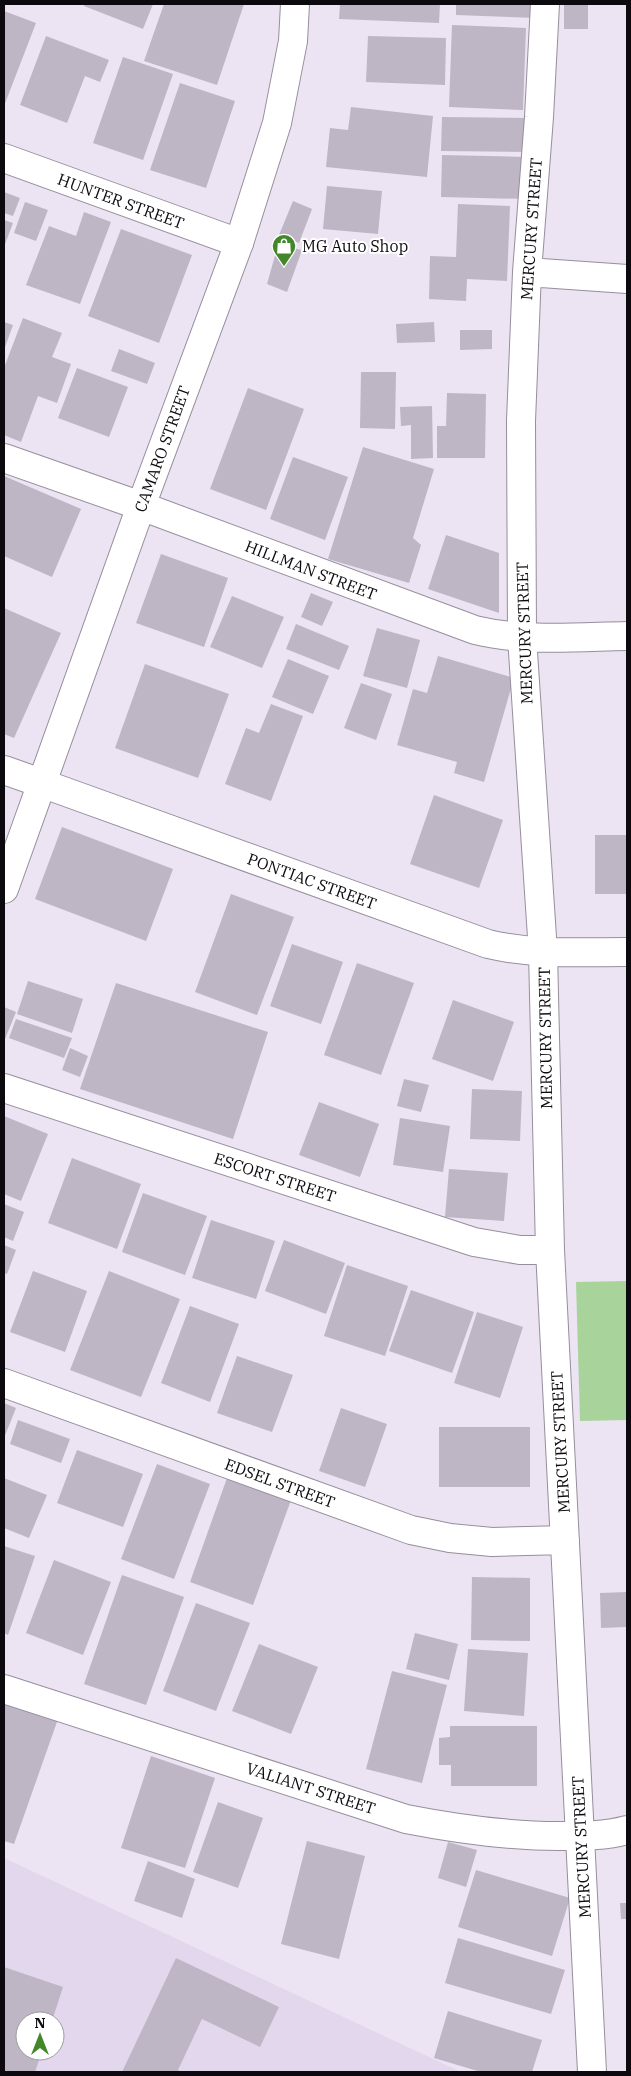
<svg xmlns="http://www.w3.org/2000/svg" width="631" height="2076" viewBox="0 0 631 2076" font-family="'IBM Plex Serif',serif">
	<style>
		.built { fill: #e3d7ee; fill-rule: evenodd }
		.green { fill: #a8d49b }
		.building { fill: #beb6c5 }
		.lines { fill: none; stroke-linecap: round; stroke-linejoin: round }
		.minor-casing { stroke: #978e9d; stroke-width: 30 }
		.tertiary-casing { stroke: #978e9d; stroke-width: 30 }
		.minor { stroke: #fff; stroke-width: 28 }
		.tertiary { stroke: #fff; stroke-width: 28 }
		.labels { text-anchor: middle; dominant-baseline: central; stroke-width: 4; stroke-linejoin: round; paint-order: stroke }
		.street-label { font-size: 16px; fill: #0d0a0f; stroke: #fff }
		.poi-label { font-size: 16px; fill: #0d0a0f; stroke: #fff; text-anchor: start }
	</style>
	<rect width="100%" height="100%" fill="#ece3f3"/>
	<!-- built -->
	<path class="built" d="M 4,1858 L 461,2072 L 4,2072 ZM 25,2021 L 55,2021 L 55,2051 L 25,2051 Z"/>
	<!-- green -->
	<path class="green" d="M 627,1281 L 627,1420 L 580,1421 L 576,1282 Z"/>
	<!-- building -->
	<path class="building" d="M 85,4 L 153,4 L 143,29 L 84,6 Z
		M 164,4 L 244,4 L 217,85 L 144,61 Z
		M 340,4 L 440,4 L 439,23 L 339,19 Z
		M 456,4 L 536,4 L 536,18 L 456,15 Z
		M 564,4 L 588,4 L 588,29 L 564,29 Z
		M 4,11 L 36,23 L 4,106 Z
		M 452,25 L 526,28 L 523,110 L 449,107 Z
		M 46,36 L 109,60 L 100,82 L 85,76 L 67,123 L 20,105 Z
		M 368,36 L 446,38 L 445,85 L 366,82 Z
		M 123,57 L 173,74 L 143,160 L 93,143 Z
		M 180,83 L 235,101 L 206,188 L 150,170 Z
		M 351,107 L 433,116 L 427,177 L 326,167 L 330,128 L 348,130 Z
		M 442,117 L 526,118 L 526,152 L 441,151 Z
		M 442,155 L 526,157 L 525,199 L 441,197 Z
		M 327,186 L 382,191 L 378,234 L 323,229 Z
		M 4,192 L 20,198 L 13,216 L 4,213 Z
		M 293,201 L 312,209 L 299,243 L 279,235 Z
		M 25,202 L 48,210 L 36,241 L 14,233 Z
		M 458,204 L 510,206 L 507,281 L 467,279 L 466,301 L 429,299 L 430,256 L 456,257 Z
		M 84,212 L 111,222 L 80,304 L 26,285 L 49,226 L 76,236 Z
		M 4,220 L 13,223 L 4,247 Z
		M 121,229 L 192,255 L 159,343 L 88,316 Z
		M 278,245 L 302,250 L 287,292 L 267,284 Z
		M 23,318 L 62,333 L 52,357 L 71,364 L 57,403 L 38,396 L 21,442 L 4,435 L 4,368 Z
		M 4,322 L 13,325 L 4,350 Z
		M 434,322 L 435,342 L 397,343 L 396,324 Z
		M 460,330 L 492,330 L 492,349 L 460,350 Z
		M 119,349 L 155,363 L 147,384 L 111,371 Z
		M 77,368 L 128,387 L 109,437 L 58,418 Z
		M 361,372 L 396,372 L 395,429 L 360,428 Z
		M 248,388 L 304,409 L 266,510 L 210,489 Z
		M 447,393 L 486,394 L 485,458 L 437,458 L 437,426 L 446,426 Z
		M 432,406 L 433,458 L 411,459 L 411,425 L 401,426 L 400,407 Z
		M 363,447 L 434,469 L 413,538 L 421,545 L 409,583 L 328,559 Z
		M 293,457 L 348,477 L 325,540 L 270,519 Z
		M 4,476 L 81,509 L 52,577 L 4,556 Z
		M 446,535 L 499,553 L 499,613 L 428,589 Z
		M 161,554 L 228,578 L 204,647 L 136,623 Z
		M 311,593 L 333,602 L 322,626 L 301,617 Z
		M 232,596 L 284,617 L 262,668 L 210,647 Z
		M 4,608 L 61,633 L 14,738 L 4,734 Z
		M 296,624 L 349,646 L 339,670 L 286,649 Z
		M 377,628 L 420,640 L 407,688 L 363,676 Z
		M 438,656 L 514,678 L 484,782 L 454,773 L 457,762 L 397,745 L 413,689 L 427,693 Z
		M 288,659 L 329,676 L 313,714 L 272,697 Z
		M 145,664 L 229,694 L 198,778 L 115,748 Z
		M 361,683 L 392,694 L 376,740 L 344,728 Z
		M 271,704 L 303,716 L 271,801 L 225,784 L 246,728 L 259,733 Z
		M 434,795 L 503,820 L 479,888 L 410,864 Z
		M 62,827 L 173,869 L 146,941 L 35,899 Z
		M 595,835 L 627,835 L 627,894 L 595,894 Z
		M 231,894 L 294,917 L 257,1015 L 195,992 Z
		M 292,944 L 343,962 L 321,1024 L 270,1006 Z
		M 357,963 L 414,983 L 381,1075 L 324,1055 Z
		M 28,981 L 83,999 L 72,1033 L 17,1014 Z
		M 116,983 L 268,1032 L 233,1139 L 80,1089 Z
		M 453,1000 L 514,1022 L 493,1081 L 432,1059 Z
		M 4,1007 L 16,1012 L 5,1039 L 4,1038 Z
		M 16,1019 L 72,1038 L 64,1058 L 9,1038 Z
		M 70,1048 L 88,1056 L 80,1077 L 62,1070 Z
		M 404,1079 L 429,1085 L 421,1112 L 397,1106 Z
		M 472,1089 L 522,1091 L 520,1141 L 470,1139 Z
		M 319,1102 L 379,1124 L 360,1177 L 299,1155 Z
		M 4,1116 L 48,1134 L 21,1201 L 4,1194 Z
		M 400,1118 L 450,1126 L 443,1172 L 393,1165 Z
		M 72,1158 L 141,1184 L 117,1249 L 48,1223 Z
		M 449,1169 L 508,1173 L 504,1221 L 445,1217 Z
		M 143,1193 L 207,1216 L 185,1275 L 122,1252 Z
		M 4,1204 L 24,1212 L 13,1241 L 4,1237 Z
		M 211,1220 L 275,1241 L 256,1299 L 192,1278 Z
		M 284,1240 L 345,1263 L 326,1314 L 265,1291 Z
		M 4,1245 L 16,1250 L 7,1274 L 4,1273 Z
		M 347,1265 L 408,1286 L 385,1356 L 324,1336 Z
		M 33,1271 L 87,1291 L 65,1352 L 10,1332 Z
		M 109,1271 L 180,1299 L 141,1397 L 70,1370 Z
		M 411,1290 L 474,1312 L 452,1373 L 389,1351 Z
		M 190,1306 L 239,1324 L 210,1402 L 161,1383 Z
		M 477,1312 L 523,1327 L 500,1398 L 454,1383 Z
		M 237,1356 L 293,1375 L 272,1432 L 217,1413 Z
		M 4,1403 L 16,1408 L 4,1438 Z
		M 341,1408 L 387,1424 L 365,1487 L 319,1471 Z
		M 18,1420 L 70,1439 L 61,1463 L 10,1444 Z
		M 439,1427 L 530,1427 L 530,1487 L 439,1487 Z
		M 77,1450 L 143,1474 L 123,1527 L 57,1503 Z
		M 157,1464 L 210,1484 L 174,1579 L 121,1559 Z
		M 4,1478 L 47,1495 L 29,1538 L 4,1528 Z
		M 227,1478 L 291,1500 L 253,1605 L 190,1582 Z
		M 4,1546 L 35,1556 L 8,1635 L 4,1633 Z
		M 54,1560 L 111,1582 L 83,1655 L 26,1633 Z
		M 122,1575 L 184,1597 L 146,1705 L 84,1684 Z
		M 472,1577 L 530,1578 L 530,1641 L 471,1640 Z
		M 627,1592 L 627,1627 L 601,1628 L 600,1593 Z
		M 196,1603 L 250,1623 L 216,1711 L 163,1691 Z
		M 415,1633 L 458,1644 L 449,1680 L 406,1669 Z
		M 259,1644 L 318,1667 L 291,1734 L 232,1711 Z
		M 468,1649 L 528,1653 L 524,1716 L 464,1711 Z
		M 392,1671 L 447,1685 L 422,1783 L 366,1769 Z
		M 4,1700 L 58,1719 L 14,1844 L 4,1841 Z
		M 450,1726 L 537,1726 L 537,1786 L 451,1786 L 451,1765 L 439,1765 L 439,1738 L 450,1737 Z
		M 151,1756 L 215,1778 L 185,1868 L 121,1848 Z
		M 218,1802 L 263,1818 L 238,1888 L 193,1872 Z
		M 307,1841 L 365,1856 L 339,1959 L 281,1944 Z
		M 448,1842 L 477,1850 L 466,1887 L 438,1878 Z
		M 148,1861 L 195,1879 L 182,1918 L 134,1901 Z
		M 476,1870 L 570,1898 L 552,1956 L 458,1927 Z
		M 620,1903 L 627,1903 L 627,1919 L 621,1919 Z
		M 458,1938 L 565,1970 L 551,2014 L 445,1983 Z
		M 176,1958 L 279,2007 L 260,2047 L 202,2019 L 178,2070 L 182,2072 L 122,2072 Z
		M 4,1967 L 63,1987 L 52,2021 L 25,2021 L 25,2051 L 42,2051 L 35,2072 L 4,2072 Z
		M 448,2011 L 542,2040 L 532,2072 L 481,2072 L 434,2058 Z"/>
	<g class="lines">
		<!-- minor casing -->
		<g class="minor-casing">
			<path id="minor" d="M 545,4 L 539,117 L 527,272 L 521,421 L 522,637 L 543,952 L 550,1250 L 592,2072
				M 4,158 L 239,243
				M 527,272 L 627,279
				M 4,458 L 141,506 L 475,630 C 525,642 577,637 627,636
				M 41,783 L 488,944 C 534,955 580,952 627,952
				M 4,1088 L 474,1242 L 520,1250 L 550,1250
				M 4,1383 L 411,1530 L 450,1538 L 492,1542 L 565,1540
				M 4,1689 L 406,1819 C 457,1829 507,1836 559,1836 C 581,1836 606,1836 627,1830"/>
		</g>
		<!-- tertiary casing -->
		<g class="tertiary-casing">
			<path id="tertiary" d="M 4,770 L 41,783
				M 4,889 L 141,506 L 239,243 L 277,123 L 293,41 L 295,4"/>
		</g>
		<!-- minor -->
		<use href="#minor" class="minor"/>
		<!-- tertiary -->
		<use href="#tertiary" class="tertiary"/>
	</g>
	<!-- icons -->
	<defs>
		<g id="shop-pin" transform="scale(1.25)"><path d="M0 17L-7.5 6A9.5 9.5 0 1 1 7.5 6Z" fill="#43872b" stroke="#fff"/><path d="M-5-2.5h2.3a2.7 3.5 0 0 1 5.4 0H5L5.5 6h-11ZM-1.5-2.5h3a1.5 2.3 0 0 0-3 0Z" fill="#fff"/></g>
	</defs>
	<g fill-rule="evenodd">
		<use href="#shop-pin" x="284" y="246"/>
	</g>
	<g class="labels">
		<!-- street labels -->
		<g class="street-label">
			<text transform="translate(121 201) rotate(20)">HUNTER STREET</text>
			<text transform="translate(531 229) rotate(-86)">MERCURY STREET</text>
			<text transform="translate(162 449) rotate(-70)">CAMARO STREET</text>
			<text transform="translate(311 570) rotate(21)">HILLMAN STREET</text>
			<text transform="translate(524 633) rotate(-92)">MERCURY STREET</text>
			<text transform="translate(312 881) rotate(20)">PONTIAC STREET</text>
			<text transform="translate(545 1038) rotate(-91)">MERCURY STREET</text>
			<text transform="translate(275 1177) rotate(18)">ESCORT STREET</text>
			<text transform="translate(560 1442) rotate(-93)">MERCURY STREET</text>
			<text transform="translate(280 1483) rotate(20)">EDSEL STREET</text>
			<text transform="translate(311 1788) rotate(18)">VALIANT STREET</text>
			<text transform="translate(581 1847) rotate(-93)">MERCURY STREET</text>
		</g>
		<!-- poi labels -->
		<g class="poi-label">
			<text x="302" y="246">MG Auto Shop</text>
		</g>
	</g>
	<!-- border -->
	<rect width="631" height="2076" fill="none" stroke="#0d0a0f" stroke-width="10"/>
	<!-- north arrow -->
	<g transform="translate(40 2036)"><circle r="24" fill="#ffffff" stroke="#9e9d9f"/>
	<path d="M0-4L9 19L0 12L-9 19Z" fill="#43872b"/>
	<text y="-8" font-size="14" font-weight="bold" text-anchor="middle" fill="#0d0a0f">N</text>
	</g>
</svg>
